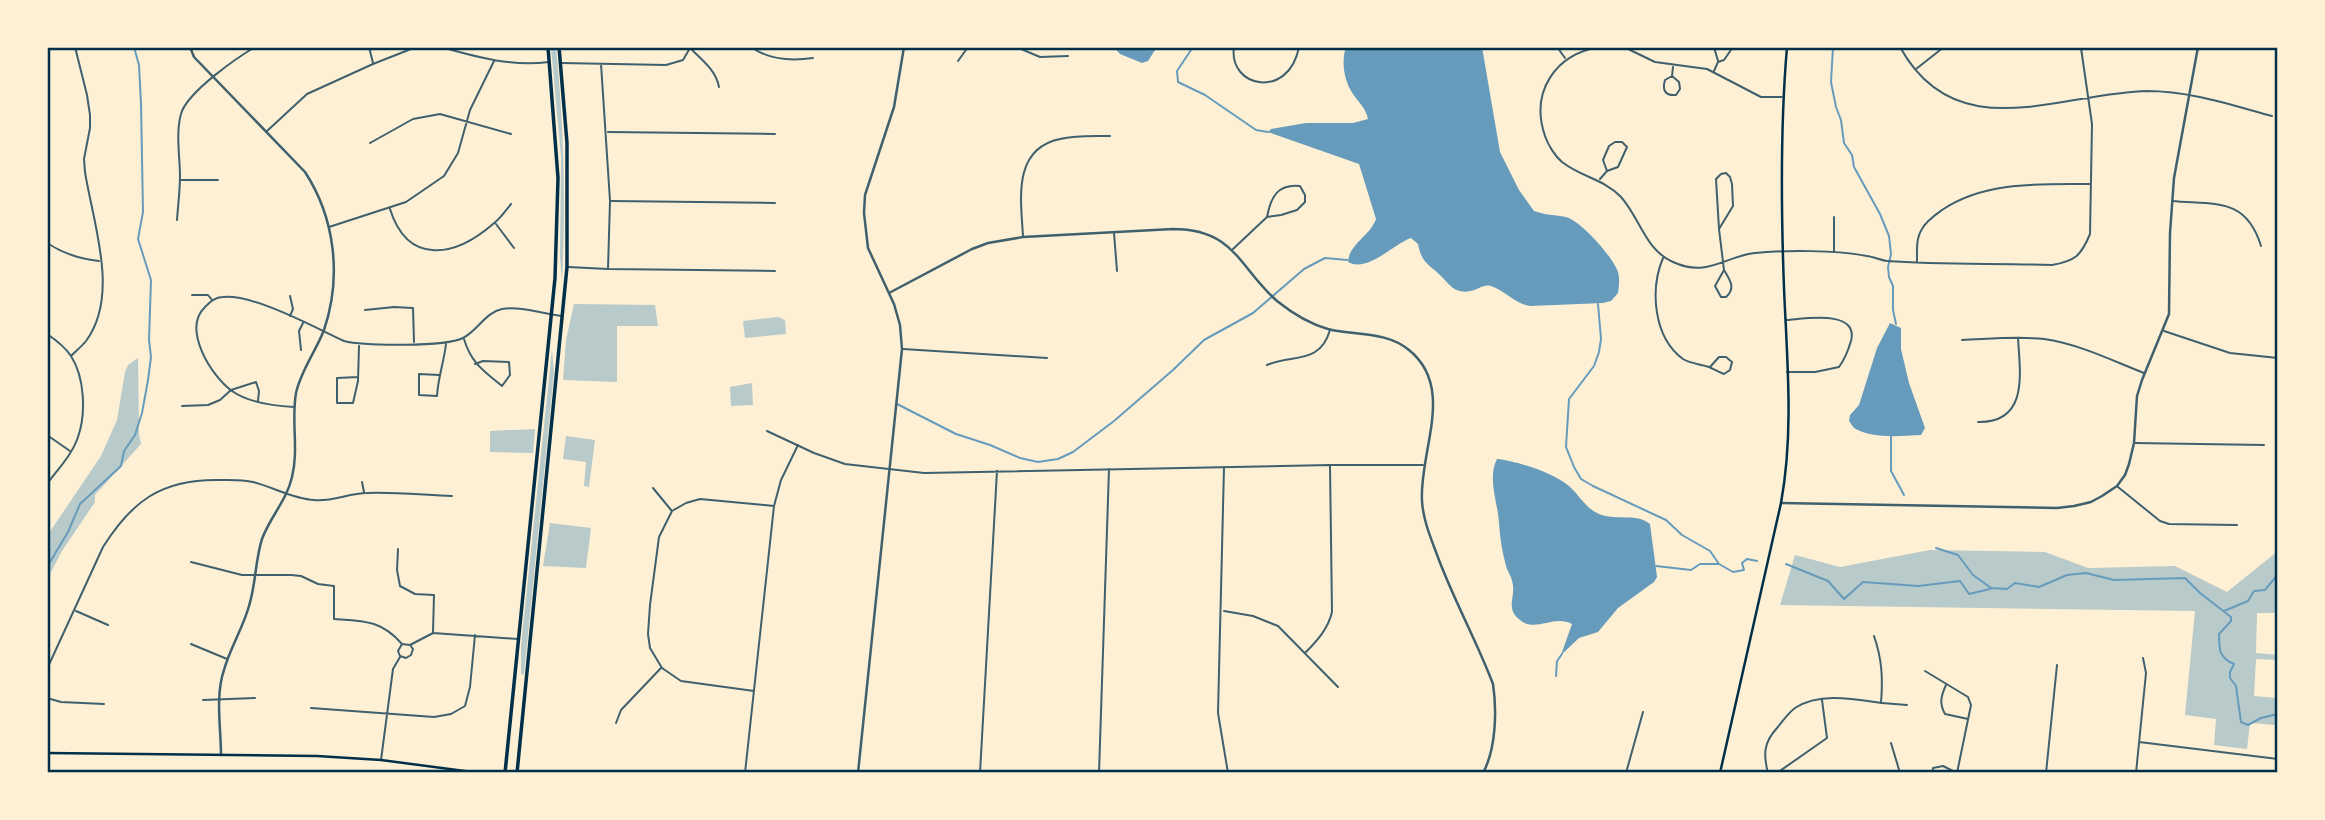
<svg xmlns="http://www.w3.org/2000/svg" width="2325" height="820" viewBox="0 0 2325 820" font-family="Helvetica,sans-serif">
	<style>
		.green { fill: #b9caca }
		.water { fill: #669bbc }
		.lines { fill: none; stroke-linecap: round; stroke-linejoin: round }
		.stream { stroke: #669bbc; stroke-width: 2 }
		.minor { stroke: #3f606c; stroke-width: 2 }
		.tertiary { stroke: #3f606c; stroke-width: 2.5 }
		.secondary { stroke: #003049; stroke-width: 2.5 }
		.primary { stroke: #003049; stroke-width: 3.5 }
		.neatline { fill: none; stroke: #003049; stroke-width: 2.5 }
	</style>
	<rect width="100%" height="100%" fill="#fdf0d5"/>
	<!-- green -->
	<path class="green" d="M 551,47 L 556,47 C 564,128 566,201 562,283 L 560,257 L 561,157 Z
		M 574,304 L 655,305 L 658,326 L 617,326 L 617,382 L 563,380 L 566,340 Z
		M 778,317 L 785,320 L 786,334 L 745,338 L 743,321 Z
		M 552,349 L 554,373 L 524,675 L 521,674 L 521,646 Z
		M 138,358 L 139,434 L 141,444 L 95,495 L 95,502 L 62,551 L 47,580 L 47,536 L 101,456 L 117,420 L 125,372 L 128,365 Z
		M 752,383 L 753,405 L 731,406 L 730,387 Z
		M 535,429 L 533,453 L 490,452 L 490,431 Z
		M 566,436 L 595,440 L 589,487 L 584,486 L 586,462 L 563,459 Z
		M 550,523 L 591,528 L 586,568 L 543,566 Z
		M 1930,550 L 2045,552 L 2088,568 L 2175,566 L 2227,592 L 2278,551 L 2278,607 L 2275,613 L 2257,613 L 2256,653 L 2278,655 L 2278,660 L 2256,659 L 2254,696 L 2278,698 L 2278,717 L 2275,725 L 2250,723 L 2247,749 L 2214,745 L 2216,719 L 2185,715 L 2195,611 L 1780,605 L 1795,555 L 1840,567 Z"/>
	<!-- water -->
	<path class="water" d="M 1114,47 L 1157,47 L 1148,61 L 1142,63 L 1120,54 Z
		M 1346,47 L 1482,47 L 1500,152 L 1519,190 L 1534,211 C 1545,215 1555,215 1566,217 C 1581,221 1613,257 1618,272 C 1620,279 1619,286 1618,293 L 1611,301 L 1603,303 L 1530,306 C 1515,304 1506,291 1491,286 C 1482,284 1479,290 1470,291 C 1457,294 1450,286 1443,278 C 1430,264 1422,265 1418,244 L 1411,238 C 1393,244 1368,273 1348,262 C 1349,244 1370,236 1376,219 L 1359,164 L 1268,132 L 1271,129 L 1306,123 L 1353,123 L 1368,119 C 1366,108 1359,103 1353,94 C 1344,81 1341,62 1346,47 Z
		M 1890,323 L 1901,328 L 1901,349 L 1909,383 L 1925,428 L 1921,435 C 1900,436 1872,439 1854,428 L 1849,421 L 1850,415 L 1859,405 L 1877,348 Z
		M 1497,459 C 1517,461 1554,473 1569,486 C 1579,495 1585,507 1597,513 C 1614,522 1636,512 1650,524 L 1657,577 L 1654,582 L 1618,608 L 1598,632 L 1579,638 L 1561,655 L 1572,624 C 1554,614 1535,633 1520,620 C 1504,608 1517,596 1512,581 C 1511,575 1507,571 1506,566 C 1502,551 1500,538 1499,523 C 1498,503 1487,478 1497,459 Z"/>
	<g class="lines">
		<!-- stream -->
		<path class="stream" d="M 1193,47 L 1177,71 L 1178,82 L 1205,95 L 1256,130 L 1268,132
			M 1833,47 L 1831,82 L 1836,107 L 1841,120 L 1844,143 L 1852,155 L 1854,167 L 1880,214 L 1889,236 L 1891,254 L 1888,267 L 1889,277 L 1893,286 L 1893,310 L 1896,324
			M 1598,304 L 1601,339 L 1599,352 L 1594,366 L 1569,399 L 1566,447 L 1574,467 L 1581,479 L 1593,486 L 1666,520 L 1682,535 L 1710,551 L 1719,564 L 1733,572 L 1744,570 L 1742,563 L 1747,559 L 1757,561
			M 897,404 L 956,434 L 990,445 L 1020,458 L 1038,462 L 1058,459 L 1073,452 L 1114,421 L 1173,370 L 1204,340 L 1253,313 L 1304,269 L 1325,258 L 1347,260
			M 1891,436 L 1891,471 L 1904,495
			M 1936,548 L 1958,555 L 1973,575 L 1991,588 L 2007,589 L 2015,583 L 2039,587 L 2067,575 L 2086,573 L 2114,580 L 2185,578 L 2200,593 L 2231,617 L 2231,621 L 2219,634 C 2219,649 2219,658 2234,664 L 2230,672 L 2230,678 L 2236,686 L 2241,722 L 2248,725 L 2261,718 L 2278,714
			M 1786,564 L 1828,581 L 1844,599 L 1863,582 L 1918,586 L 1960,581 L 1969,594 L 1990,589
			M 1656,566 L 1691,570 L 1700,564 L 1718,564
			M 47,567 L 68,532 L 80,504 L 121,466 L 124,451 L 135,435 L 142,413 L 148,380 L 151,357 L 149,340 L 151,280 L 138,239 L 143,212 L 141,104 L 139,65 L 134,47
			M 2224,611 L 2248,601 L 2254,591 L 2265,590 L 2278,574
			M 1556,676 L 1557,661 L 1562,654"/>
		<!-- minor -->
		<path class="minor" d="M 369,47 L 373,63
			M 441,47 C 477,57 511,67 549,62
			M 751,47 C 769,60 792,61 813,58
			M 1016,47 L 1040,57 L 1068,56
			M 1234,47 C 1228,88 1289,100 1299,47
			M 1557,47 L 1565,58
			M 1600,47 C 1555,54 1530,92 1545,136 C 1548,145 1555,156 1562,162 C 1581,177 1604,179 1621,197 C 1640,218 1645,250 1673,262 C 1708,278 1725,256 1755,253 C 1784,250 1838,250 1867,256 C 1874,257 1880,260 1887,261 C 1942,265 1997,263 2052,265 C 2075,261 2081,256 2090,234 L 2092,124 L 2081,48
			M 1615,47 L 1628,49 L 1655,62 L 1707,69 L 1761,97 L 1782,97
			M 1714,47 L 1718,61
			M 1900,47 C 1956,149 2059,93 2147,91 C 2190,91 2231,105 2272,116
			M 690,48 C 701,59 716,70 719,87
			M 958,61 L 968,47
			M 562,63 L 666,65 L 683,60 L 690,48
			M 601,64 L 610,201 L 608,269
			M 1916,69 L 1944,47
			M 1714,71 L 1718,62 L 1724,60 L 1733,47
			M 1672,76 L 1679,82 L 1680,89 L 1676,95 C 1665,96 1662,90 1665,80 L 1672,76 L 1673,67
			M 267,131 L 307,94 L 373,64 L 416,47
			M 608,132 L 775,134
			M 370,143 L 413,119 L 440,114 L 511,134
			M 1600,179 L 1607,171 L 1618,167 L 1627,147 L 1622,142 L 1615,142 L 1609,146 L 1603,160 L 1607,171
			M 181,180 L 218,180
			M 611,201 L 775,203
			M 2172,201 C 2215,205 2246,197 2261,246
			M 390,209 C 408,266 455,257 493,224 C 500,219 506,210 511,204
			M 1834,217 L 1834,251
			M 177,220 C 178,205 180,191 180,176 C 180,157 175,130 182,111 C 191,90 235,59 255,47
			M 496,224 L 514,248
			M 329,227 L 406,202 L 444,176 L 458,153 L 470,110 L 494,61
			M 1719,229 L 1716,179 L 1721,174 L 1726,173 L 1730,177 L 1732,184 L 1733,206 L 1719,229 L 1724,270 L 1715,286 L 1721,297 L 1726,297 C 1736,288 1730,280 1724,270
			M 1114,233 L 1117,271
			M 1023,236 C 1021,200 1012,149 1060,139 C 1076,135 1094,136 1110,136
			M 47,243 C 64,254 79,259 99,261
			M 1233,249 L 1267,217 L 1281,215 L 1297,210 L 1305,202 L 1305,195 L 1300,186 C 1278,184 1271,196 1267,217
			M 1663,258 C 1650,289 1653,337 1683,359 C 1691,364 1701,364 1709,367 C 1714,369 1718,372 1724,374 L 1730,370 L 1732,362 L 1726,357 L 1719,357 L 1710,367
			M 1917,261 C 1917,250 1916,238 1922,229 C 1926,221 1935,215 1942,210 C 1984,181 2041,184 2091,184
			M 568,267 L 608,269 L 775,271
			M 192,295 L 208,295 L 212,300
			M 290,296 L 293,309 L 290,316
			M 365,310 L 394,307 L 413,308 L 414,342
			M 1787,320 C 1804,319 1859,309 1851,341 C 1848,351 1845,359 1839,367 L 1815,372 L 1787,372
			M 2164,331 L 2230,353 L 2278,358
			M 47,334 C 56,340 65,347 71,356 C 85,378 86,414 78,437 C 72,455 58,469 47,484
			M 464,339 C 471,363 484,371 502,386 L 510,375 L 509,362 L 483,361 L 475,364
			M 1962,340 C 1989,339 2017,336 2044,339 C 2079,344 2111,360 2144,373
			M 903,349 L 1047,358
			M 301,350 L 299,331 L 303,323
			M 71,356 C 76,351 82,346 86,341 C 120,295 93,223 85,172 L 84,159 L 90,128 L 90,115 L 87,95 L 75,47
			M 1267,365 C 1292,354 1320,365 1330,330
			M 439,375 L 419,374 L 419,395 L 437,396 C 438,377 444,362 446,344
			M 358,377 L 337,378 L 337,403 L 353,403 L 358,381 L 359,346
			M 182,406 L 208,405 L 220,400 L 231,390 L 256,382 L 259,391 L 258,401
			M 294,407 C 274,406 249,403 232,391 C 211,376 182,329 205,307 C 210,302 215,297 223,297 C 254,294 314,327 344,341 C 364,346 445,347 463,338 C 477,331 486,312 502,309 C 522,306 543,314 562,316
			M 1978,422 C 2029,423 2020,373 2018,338
			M 767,431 L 814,453 L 845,464 L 924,473 L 1330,465 L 1423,465
			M 47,435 L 70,451
			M 2135,443 L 2264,445
			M 1224,467 L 1218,713 L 1228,773
			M 362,482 L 364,492
			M 2118,487 L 2160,521 L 2169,524 L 2237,525
			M 653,488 L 671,510
			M 398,549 L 397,570 L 400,586 L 415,594 L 434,595 L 433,632
			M 191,562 L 242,575 L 291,575 L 301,576 L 318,584 L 334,586 L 334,619 C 364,621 381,620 402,644
			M 76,611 L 108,625
			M 1224,611 L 1253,616 L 1278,626 L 1338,687
			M 191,644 L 227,659
			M 410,645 L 413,649 L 411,655 L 406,658 L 400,656 L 398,651 L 402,644 L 410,645 L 433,633 L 518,639
			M 1305,653 C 1317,641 1328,629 1332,612 L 1330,465
			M 47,669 L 103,547 C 132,501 161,480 216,480 C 228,480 241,479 253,482 C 273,487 293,499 314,500 C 332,502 349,493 367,493 C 395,492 424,495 452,496
			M 1925,671 L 1968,697 L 1971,705 L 1957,773
			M 1946,685 C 1941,696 1939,703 1945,714 L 1968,719
			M 754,691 L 681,681 L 662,668 L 650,648 L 648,634 L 650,605 L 659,537 L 672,511 L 686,503 L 700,499 L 774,506
			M 47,698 L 61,702 L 104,704
			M 203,700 L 255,698
			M 1882,703 L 1907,705
			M 311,708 L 434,717 L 451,714 L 465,706 L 470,687 L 475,635
			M 616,723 L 621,710 L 661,668
			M 2139,742 L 2278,759
			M 1891,743 L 1900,773
			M 381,760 L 393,669 L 400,657
			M 745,773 L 774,506 L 781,480 L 798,445
			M 980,773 L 997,471
			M 1099,773 L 1109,469
			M 1626,773 L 1643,712
			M 1768,773 C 1763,754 1764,742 1777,728 C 1783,721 1788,713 1795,708 C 1819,692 1854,699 1881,703 C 1883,678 1882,659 1874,636
			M 1777,773 L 1827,738 L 1822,700
			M 1932,773 L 1933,768 L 1943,766 L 1957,773
			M 2046,773 L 2057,665
			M 2136,773 L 2146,673 L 2143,658"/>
		<!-- tertiary -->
		<path class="tertiary" d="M 190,47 L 194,57 L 305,172 C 335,218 342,277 324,330 C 316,351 301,370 296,393 C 291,421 299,449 292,477 C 287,500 270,517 262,539 C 255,561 256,584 249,606 C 243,628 230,648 224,670 C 215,696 221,728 221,755
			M 889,293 L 972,249 L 988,243 L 1023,237 L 1173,229 C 1235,229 1239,268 1277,301 C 1292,313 1310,324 1328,329 C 1356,336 1386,331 1409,350 C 1456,388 1419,451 1422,501 C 1423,519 1430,536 1436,552 C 1452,597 1476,639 1493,684 C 1497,711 1496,749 1483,773
			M 1781,503 L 2057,508 L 2074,506 L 2091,502 L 2102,496 L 2117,486 L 2125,475 L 2129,464 L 2134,443 L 2137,396 L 2142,380 L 2169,314 L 2170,233 L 2174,178 L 2198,47
			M 858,773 L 902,349 L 900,325 L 894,304 L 868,248 L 864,213 L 865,195 L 894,107 L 904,47"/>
		<!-- secondary -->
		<path class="secondary" d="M 47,753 L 317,756 L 381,760 L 480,773
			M 1720,773 L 1781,503 C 1794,432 1787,360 1784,288 C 1781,208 1780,128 1787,47"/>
		<!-- primary -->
		<path class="primary" d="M 505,773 L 555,278 L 558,178 L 548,47
			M 517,773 L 567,267 L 567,143 L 559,47"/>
	</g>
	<!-- border -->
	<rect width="2325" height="820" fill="none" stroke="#fdf0d5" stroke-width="98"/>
	<rect x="49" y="49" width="2227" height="722" class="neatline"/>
</svg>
